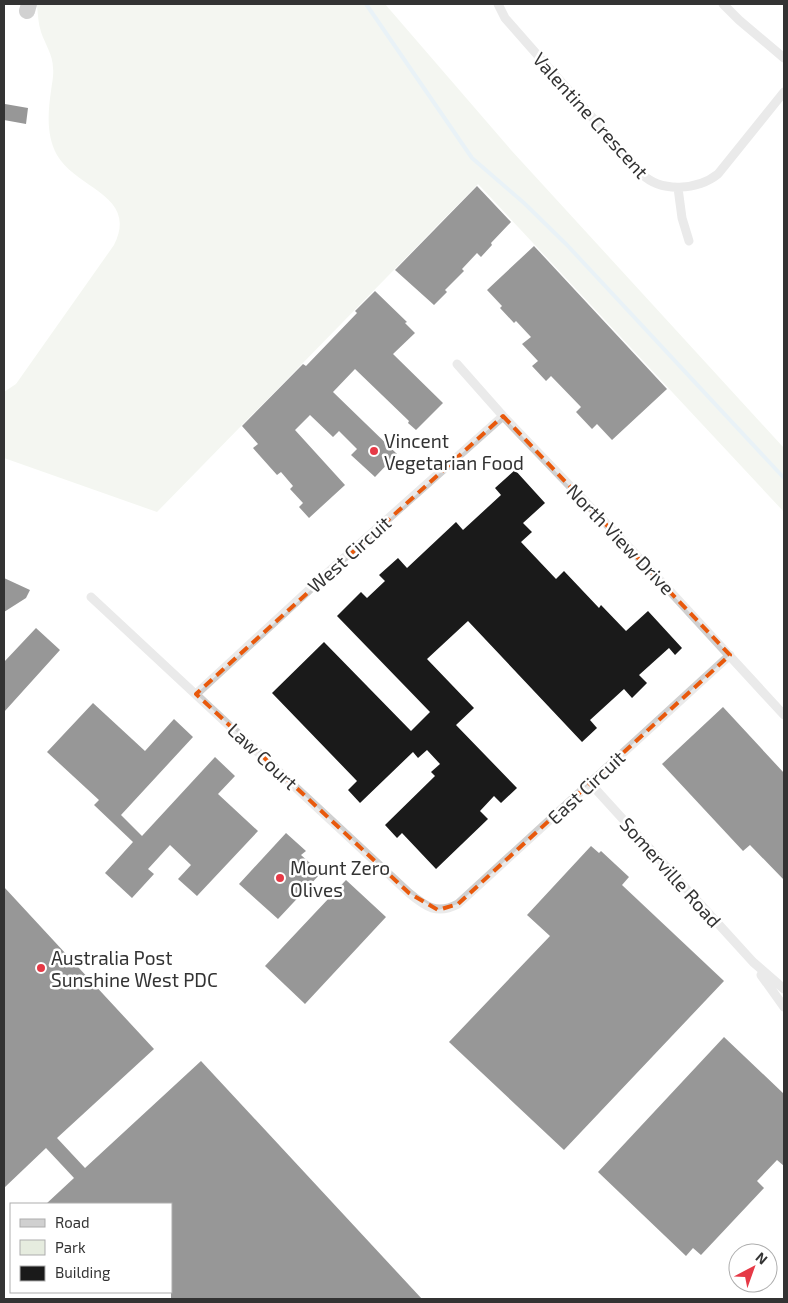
<svg xmlns="http://www.w3.org/2000/svg" width="788" height="1303" viewBox="0 0 788 1303" font-family="'Exo 2',sans-serif">
	<style>
		.green { fill: #e6ecdf }
		.lines { fill: none; stroke-linecap: round; stroke-linejoin: round }
		.stream { stroke: #cfe2ee; stroke-width: 4 }
		.building { fill: #1a1a1a }
		.street { stroke: #d0d0d0; stroke-width: 9 }
		.highway { stroke: #9a9a9a; stroke-width: 16 }
		.marked { fill: none; stroke: #e8590c; stroke-width: 4; stroke-dasharray: 10 6; stroke-linejoin: round }
		.poi-dot { fill: #e63946; stroke: #fff; stroke-width: 2 }
		.labels { text-anchor: middle; dominant-baseline: central; stroke-width: 5; stroke-linejoin: round; paint-order: stroke }
		.street-label { font-size: 19px; fill: #333; stroke: #fff }
		.poi-label { font-size: 19px; fill: #333; stroke: #fff; text-anchor: start }
	</style>
	<rect width="100%" height="100%" fill="#fff"/>
	<!-- green -->
	<path class="green" d="M 32,4 L 385,4 L 511,150 L 784,448 L 784,512 L 478,184 L 157,512 L 4,458 L 4,392 L 16,384 L 114,245 C 139,195 76,189 57,155 C 46,135 48,112 51,91 C 52,83 54,75 53,68 C 53,55 45,44 41,32 C 38,23 38,14 37,5 Z"/>
	<g class="lines">
		<!-- stream -->
		<path class="stream" d="M 366,4 L 472,158 L 524,203 L 567,245 L 784,478"/>
	</g>
	<!-- building -->
	<path class="building" d="M 5,104 L 28,108 L 26,124 L 4,120 Z
		M 477,186 L 511,222 L 491,243 L 492,245 L 481,257 L 477,253 L 462,269 L 464,271 L 445,290 L 447,292 L 434,305 L 395,270 Z
		M 534,246 L 667,389 L 612,440 L 597,424 L 592,429 L 576,412 L 581,407 L 551,376 L 546,381 L 532,366 L 538,361 L 522,344 L 531,337 L 516,321 L 514,323 L 500,308 L 502,306 L 487,290 Z
		M 375,291 L 407,322 L 405,323 L 415,333 L 393,354 L 443,403 L 416,430 L 408,423 L 409,421 L 355,369 L 333,392 L 397,454 L 375,477 L 351,455 L 357,449 L 339,431 L 333,437 L 310,415 L 295,430 L 345,485 L 309,518 L 299,507 L 303,503 L 290,489 L 293,486 L 281,472 L 277,475 L 253,448 L 258,444 L 242,426 L 303,364 L 306,366 L 357,313 L 355,311 Z
		M 515,470 L 545,503 L 523,523 L 532,532 L 521,542 L 556,579 L 564,571 L 599,608 L 601,605 L 626,631 L 648,611 L 682,648 L 675,655 L 669,648 L 639,675 L 647,683 L 632,698 L 624,689 L 590,720 L 597,728 L 582,742 L 468,621 L 427,659 L 474,708 L 456,725 L 517,788 L 501,803 L 494,796 L 480,811 L 488,819 L 436,869 L 402,833 L 397,838 L 385,825 L 435,776 L 431,772 L 440,764 L 427,750 L 418,758 L 413,752 L 360,803 L 348,790 L 357,781 L 272,693 L 324,642 L 411,731 L 430,712 L 337,616 L 361,592 L 367,598 L 385,581 L 379,575 L 398,558 L 407,568 L 456,522 L 463,530 L 501,495 L 495,488 Z
		M 4,578 L 30,590 L 26,598 L 4,612 Z
		M 36,628 L 60,650 L 4,712 L 4,662 Z
		M 93,703 L 145,751 L 174,719 L 193,737 L 121,815 L 142,836 L 215,757 L 235,776 L 218,794 L 258,831 L 197,896 L 178,879 L 191,865 L 170,845 L 148,869 L 154,874 L 132,898 L 105,873 L 133,842 L 94,805 L 99,800 L 47,752 Z
		M 723,707 L 784,773 L 784,880 L 750,845 L 743,851 L 662,764 Z
		M 286,833 L 306,851 L 301,855 L 321,873 L 278,919 L 239,884 Z
		M 591,846 L 599,853 L 601,851 L 629,877 L 622,885 L 724,981 L 564,1150 L 449,1042 L 550,936 L 527,915 Z
		M 346,880 L 386,917 L 305,1004 L 265,966 Z
		M 4,887 L 154,1049 L 57,1138 L 85,1168 L 201,1061 L 422,1299 L 171,1299 L 171,1204 L 46,1204 L 74,1178 L 46,1148 L 4,1188 Z
		M 724,1037 L 784,1094 L 784,1166 L 777,1160 L 757,1181 L 764,1188 L 701,1255 L 693,1248 L 686,1256 L 598,1172 Z"/>
	<g class="lines">
		<!-- street -->
		<path class="street" d="M 498,4 L 505,18 L 642,174 C 661,193 698,190 718,174 L 784,92
			M 723,4 L 739,20 L 784,58
			M 678,188 L 682,218 L 689,241
			M 457,364 L 503,416 L 646,565 L 784,715
			M 91,597 L 409,893 C 426,907 437,915 458,904 L 730,655
			M 196,694 L 336,565 L 503,416
			M 590,783 L 753,962 L 784,989
			M 761,975 L 784,1007"/>
		<!-- highway -->
		<path class="highway" d="M 27,11 L 29,4"/>
	</g>
	<!-- marked area -->
	<path d="M0 0H788V1303H0ZM 503,416 L 730,655 L 458,904 L 438,910 L 409,893 L 196,694 Z" fill="#fff" fill-opacity=".55" fill-rule="evenodd"/>
	<path class="marked" d="M 503,416 L 730,655 L 458,904 L 438,910 L 409,893 L 196,694 Z"/>
	<!-- markers -->
	<g class="poi-dot">
		<circle cx="374" cy="451" r="5"/>
		<circle cx="280" cy="878" r="5"/>
		<circle cx="41" cy="968" r="5"/>
	</g>
	<g class="labels">
		<!-- street labels -->
		<g class="street-label">
			<text transform="translate(591 115) rotate(48)">Valentine Crescent</text>
			<text transform="translate(621 539) rotate(46)">North View Drive</text>
			<text transform="translate(349 554) rotate(-42)">West Circuit</text>
			<text transform="translate(263 756) rotate(43)">Law Court</text>
			<text transform="translate(586 787) rotate(-43)">East Circuit</text>
			<text transform="translate(671 872) rotate(48)">Somerville Road</text>
		</g>
		<!-- poi labels -->
		<g class="poi-label">
			<text x="384" y="440">Vincent<tspan x="384" dy="22">Vegetarian Food</tspan></text>
			<text x="290" y="867">Mount Zero<tspan x="290" dy="22">Olives</tspan></text>
			<text x="51" y="957">Australia Post<tspan x="51" dy="22">Sunshine West PDC</tspan></text>
		</g>
	</g>
	<!-- border -->
	<rect width="788" height="1303" fill="none" stroke="#333333" stroke-width="10"/>
	<!-- legend -->
	<rect x="10" y="1203" width="162" height="90" fill="#ffffff" stroke="#adadad"/>
	<rect x="20" y="1219" width="25" height="8" fill="#d0d0d0" stroke="#adadad"/>
	<text x="55" y="1228" font-size="15" fill="#333333">Road</text>
	<rect x="20" y="1240" width="25" height="15" fill="#e6ecdf" stroke="#adadad"/>
	<text x="55" y="1253" font-size="15" fill="#333333">Park</text>
	<rect x="20" y="1266" width="25" height="15" fill="#1a1a1a" stroke="#adadad"/>
	<text x="55" y="1278" font-size="15" fill="#333333">Building</text>
	<!-- north arrow -->
	<g transform="translate(753 1268) rotate(41)"><circle r="24" fill="#ffffff" stroke="#adadad"/>
	<path d="M0-4L9 19L0 12L-9 19Z" fill="#e63946"/>
	<text y="-8" font-size="14" font-weight="bold" text-anchor="middle" fill="#333333">N</text>
	</g>
</svg>
